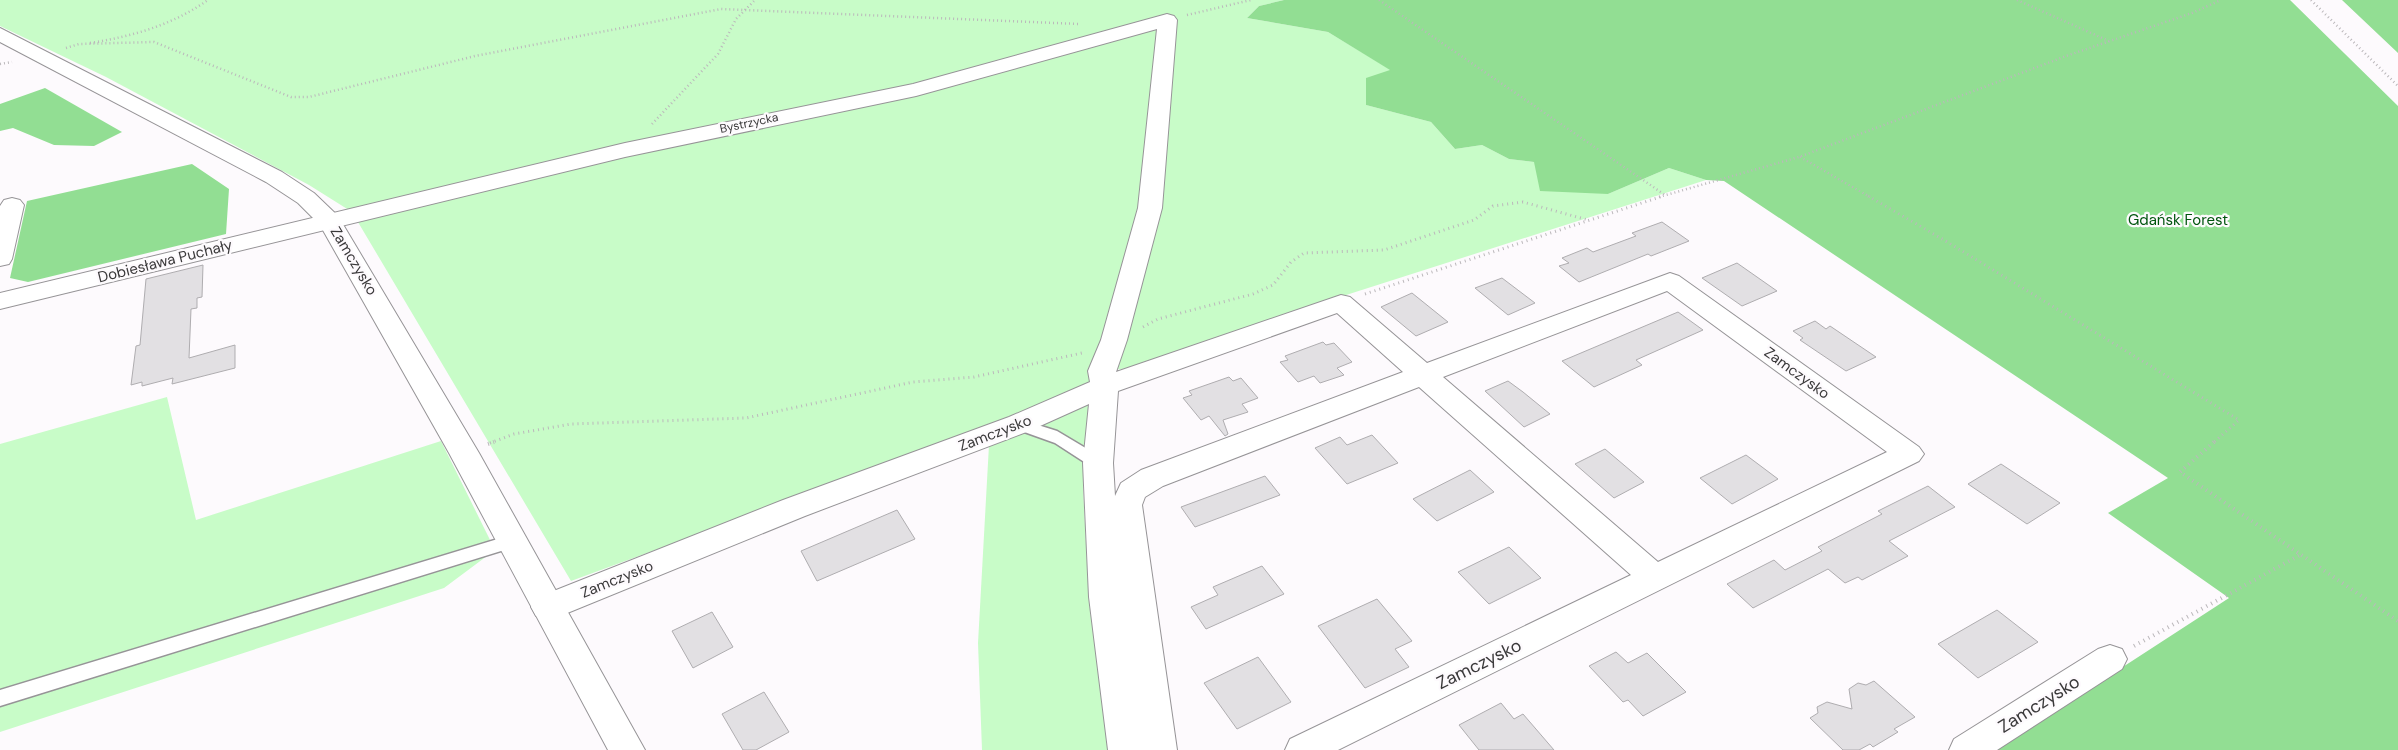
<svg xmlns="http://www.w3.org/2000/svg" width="2398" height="750" viewBox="0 0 2398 750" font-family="'DM Sans',sans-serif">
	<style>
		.green { fill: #c8fcc8 }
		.forest { fill: #92de93 }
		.building { fill: #e2e0e3; stroke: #afadb0 }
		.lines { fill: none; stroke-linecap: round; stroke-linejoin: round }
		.lane-casing { stroke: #969497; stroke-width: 3 }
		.street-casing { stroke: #969497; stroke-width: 2 }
		.secondary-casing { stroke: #969497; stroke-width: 2 }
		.path-far2 { stroke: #bbb8bb; stroke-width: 2.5; stroke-dasharray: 1 3; stroke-linecap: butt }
		.path-far1 { stroke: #bbb8bb; stroke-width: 3; stroke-dasharray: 1 4; stroke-linecap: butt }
		.path { stroke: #bbb8bb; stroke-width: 4; stroke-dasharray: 1 4.5; stroke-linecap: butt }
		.lane { fill: #fff; fill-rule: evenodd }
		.street { fill: #fff; fill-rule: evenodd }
		.secondary { fill: #fff; fill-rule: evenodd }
		.labels { text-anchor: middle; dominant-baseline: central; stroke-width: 4.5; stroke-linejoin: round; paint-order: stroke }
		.far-street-label { font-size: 12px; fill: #3a393a; stroke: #fdfafd }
		.park-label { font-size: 15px; fill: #00550e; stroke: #fdfafd }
		.street-label { font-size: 15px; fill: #3a393a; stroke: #fdfafd }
		.near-street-label { font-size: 18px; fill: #3a393a; stroke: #fdfafd }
	</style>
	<rect width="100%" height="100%" fill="#fdfafd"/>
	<!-- green -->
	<path class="green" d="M 0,0 L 1284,0 L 1259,6 L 1247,18 L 1328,32 L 1391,70 L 1366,105 L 1431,122 L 1455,149 L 1482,145 L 1509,159 L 1534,162 L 1608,194 L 1669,168 L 1706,180 L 1343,296 L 1130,368 L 1094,372 L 1083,487 L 1089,602 L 1109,750 L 982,750 L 978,643 L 990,427 L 571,581 L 352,212 L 309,185 L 106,77 L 0,26 Z
		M 167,397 L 196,520 L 441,441 L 495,550 L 444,588 L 0,732 L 0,444 Z"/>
	<!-- forest -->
	<path class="forest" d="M 1284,0 L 2290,0 L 2398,106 L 2398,750 L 1995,750 L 2229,598 L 2108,513 L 2168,478 L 1724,181 L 1706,180 L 1669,168 L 1608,194 L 1540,191 L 1534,162 L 1509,159 L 1482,145 L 1455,149 L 1431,122 L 1366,105 L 1366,78 L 1390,70 L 1328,32 L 1247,18 L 1259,6 Z
		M 2342,0 L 2398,0 L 2398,53 Z
		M 45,88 L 122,132 L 94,146 L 54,145 L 13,128 L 0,131 L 0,104 Z
		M 192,164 L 229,189 L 226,234 L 28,282 L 10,278 L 27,201 Z"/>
	<!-- building -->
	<path class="building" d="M 1662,222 L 1689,241 L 1651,256 L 1648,254 L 1579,282 L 1559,266 L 1569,263 L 1562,258 L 1587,248 L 1593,252 L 1636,236 L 1632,233 Z
		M 1737,263 L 1777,291 L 1742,306 L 1702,278 Z
		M 203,265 L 202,297 L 197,298 L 197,308 L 191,309 L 189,358 L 235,345 L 235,368 L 172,384 L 173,378 L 142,386 L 142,382 L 131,385 L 136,346 L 140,345 L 146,279 Z
		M 1502,278 L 1535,303 L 1508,315 L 1475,288 Z
		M 1412,293 L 1448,322 L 1416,336 L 1381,307 Z
		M 1678,312 L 1703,330 L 1636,360 L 1642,365 L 1594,387 L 1562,361 Z
		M 1815,321 L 1826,329 L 1830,326 L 1876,357 L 1846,371 L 1800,340 L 1803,338 L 1793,331 Z
		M 1323,342 L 1326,345 L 1334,343 L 1352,362 L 1337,368 L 1344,375 L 1320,383 L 1314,376 L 1298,382 L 1280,362 L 1288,360 L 1285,356 Z
		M 1229,377 L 1233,381 L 1241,378 L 1258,398 L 1242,404 L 1248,412 L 1223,420 L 1228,434 L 1225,436 L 1209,416 L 1201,420 L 1183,398 L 1192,395 L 1189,391 Z
		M 1508,381 L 1523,392 L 1550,414 L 1524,427 L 1485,391 Z
		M 1372,435 L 1398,463 L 1347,484 L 1315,448 L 1340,437 L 1347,445 Z
		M 1605,449 L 1644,482 L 1614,498 L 1575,464 Z
		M 1746,455 L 1778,479 L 1732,504 L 1700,478 Z
		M 2001,464 L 2060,503 L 2027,524 L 1968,484 Z
		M 1470,470 L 1494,492 L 1437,521 L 1413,499 Z
		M 1265,476 L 1280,495 L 1195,527 L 1181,507 Z
		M 1928,486 L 1955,507 L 1889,541 L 1908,556 L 1862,580 L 1858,577 L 1845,583 L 1828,569 L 1753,608 L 1727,584 L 1774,560 L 1785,570 L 1822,551 L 1818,547 L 1882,514 L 1878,511 Z
		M 897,510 L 915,539 L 817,581 L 801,551 Z
		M 1509,547 L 1541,578 L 1489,604 L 1458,572 Z
		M 1262,566 L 1284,594 L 1206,629 L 1191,607 L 1218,595 L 1213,587 Z
		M 1377,599 L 1412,641 L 1395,649 L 1409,667 L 1365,688 L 1318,626 Z
		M 1997,610 L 2038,642 L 1978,678 L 1938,644 Z
		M 712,612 L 733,647 L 693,668 L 672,631 Z
		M 1616,652 L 1628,663 L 1647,653 L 1686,692 L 1643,716 L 1628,700 L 1623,702 L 1589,666 Z
		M 1258,657 L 1291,702 L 1237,729 L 1204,683 Z
		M 1874,681 L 1915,717 L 1894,729 L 1898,732 L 1873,747 L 1870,744 L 1859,750 L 1843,750 L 1810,718 L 1818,713 L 1817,707 L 1827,702 L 1852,709 L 1849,689 L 1858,683 L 1866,685 Z
		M 764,692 L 789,732 L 756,750 L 743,750 L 722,714 Z
		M 1501,703 L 1514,719 L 1523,714 L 1554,750 L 1479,750 L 1459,725 Z"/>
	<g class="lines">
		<!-- lane casing -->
		<g class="lane-casing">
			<path id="lane" d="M 1019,419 L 1057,431 L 1104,459 L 1106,463 L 1104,467 L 1092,467 L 1055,443 L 1013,428 L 1011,424 L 1013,420 Z
				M 511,535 L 517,536 L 520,541 L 517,546 L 0,706 L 0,690 Z"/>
		</g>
		<!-- street casing -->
		<g class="street-casing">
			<path id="street" d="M 1167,14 L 1174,16 L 1177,20 L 1162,208 L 1127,340 L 1116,372 L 1341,295 L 1350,297 L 1427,363 L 1670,273 L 1679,276 L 1919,447 L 1924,454 L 1919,461 L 1338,750 L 1285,750 L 1290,739 L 1631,575 L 1419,387 L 1163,486 L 1145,497 L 1142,505 L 1177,750 L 1108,750 L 1089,597 L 1083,463 L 1089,404 L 1029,431 L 805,516 L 560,616 L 548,620 L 536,616 L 531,607 L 536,598 L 783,500 L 1009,417 L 1090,382 L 1088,371 L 1101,340 L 1138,208 L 1157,29 L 916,96 L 625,157 L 0,309 L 0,293 L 625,143 L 913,84 ZM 1667,291 L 1887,452 L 1658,562 L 1443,377 ZM 1337,313 L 1403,372 L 1141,470 L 1121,483 L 1115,496 L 1113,463 L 1118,391 Z
				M 12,198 L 20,200 L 24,205 L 12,259 L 9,264 L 0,266 L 0,206 L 4,200 Z
				M 2110,645 L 2122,649 L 2127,659 L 2122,669 L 1997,750 L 1949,750 L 1954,739 L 2098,649 Z"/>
		</g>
		<!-- secondary casing -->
		<g class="secondary-casing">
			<path id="secondary" d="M 0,28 L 282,172 L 314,193 L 338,216 L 479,453 L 645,750 L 608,750 L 449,453 L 320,225 L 298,203 L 266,182 L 0,42 Z"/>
		</g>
		<!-- path-far2 -->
		<path class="path-far2" d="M 1379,0 L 1665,195
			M 2017,0 L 2109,41
			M 2311,0 L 2398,86
			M 1187,15 L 1251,0
			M 90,43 C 134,36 172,25 208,0
			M 66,48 L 79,44 L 154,42 L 291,97 L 309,97 L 475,56 L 721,9 L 1079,24
			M 0,64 L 12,62
			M 652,124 L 718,54 L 736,19 L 755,0
			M 1800,157 L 1870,197
			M 1659,197 L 1799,157 L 2069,55 L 2192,13 L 2221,0"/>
		<!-- path-far1 -->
		<path class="path-far1" d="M 1868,196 L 1944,240 L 2239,420 L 2213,443
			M 1365,294 L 1663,196
			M 1143,327 L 1158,319 L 1253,294 L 1273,285 L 1291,262 L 1304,253 L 1384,250 L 1474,220 L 1493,206 L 1523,202 L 1588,220
			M 490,443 L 514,434 L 571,424 L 746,418 L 913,382 L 974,377 L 1082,353"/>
		<!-- path -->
		<path class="path" d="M 2214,442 L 2180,472 L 2398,621
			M 488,444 L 494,442
			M 2134,646 L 2300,555"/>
		<!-- lane -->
		<use href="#lane" class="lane"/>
		<!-- street -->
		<use href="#street" class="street"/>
		<!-- secondary -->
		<use href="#secondary" class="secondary"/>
	</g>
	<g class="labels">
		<!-- far-street labels -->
		<g class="far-street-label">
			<text transform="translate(749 123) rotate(-12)">Bystrzycka</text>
		</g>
		<!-- park labels -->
		<g class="park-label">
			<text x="2178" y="220">Gdańsk Forest</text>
		</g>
		<!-- street labels -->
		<g class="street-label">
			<text transform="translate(165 261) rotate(-14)">Dobiesława Puchały</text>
			<text transform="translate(354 261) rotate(59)">Zamczysko</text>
			<text transform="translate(1797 373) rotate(36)">Zamczysko</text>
			<text transform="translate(995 433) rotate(-21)">Zamczysko</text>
			<text transform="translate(617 579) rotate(-22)">Zamczysko</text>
		</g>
		<!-- near-street labels -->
		<g class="near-street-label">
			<text transform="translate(1479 664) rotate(-26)">Zamczysko</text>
			<text transform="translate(2039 704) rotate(-32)">Zamczysko</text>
		</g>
	</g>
</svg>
